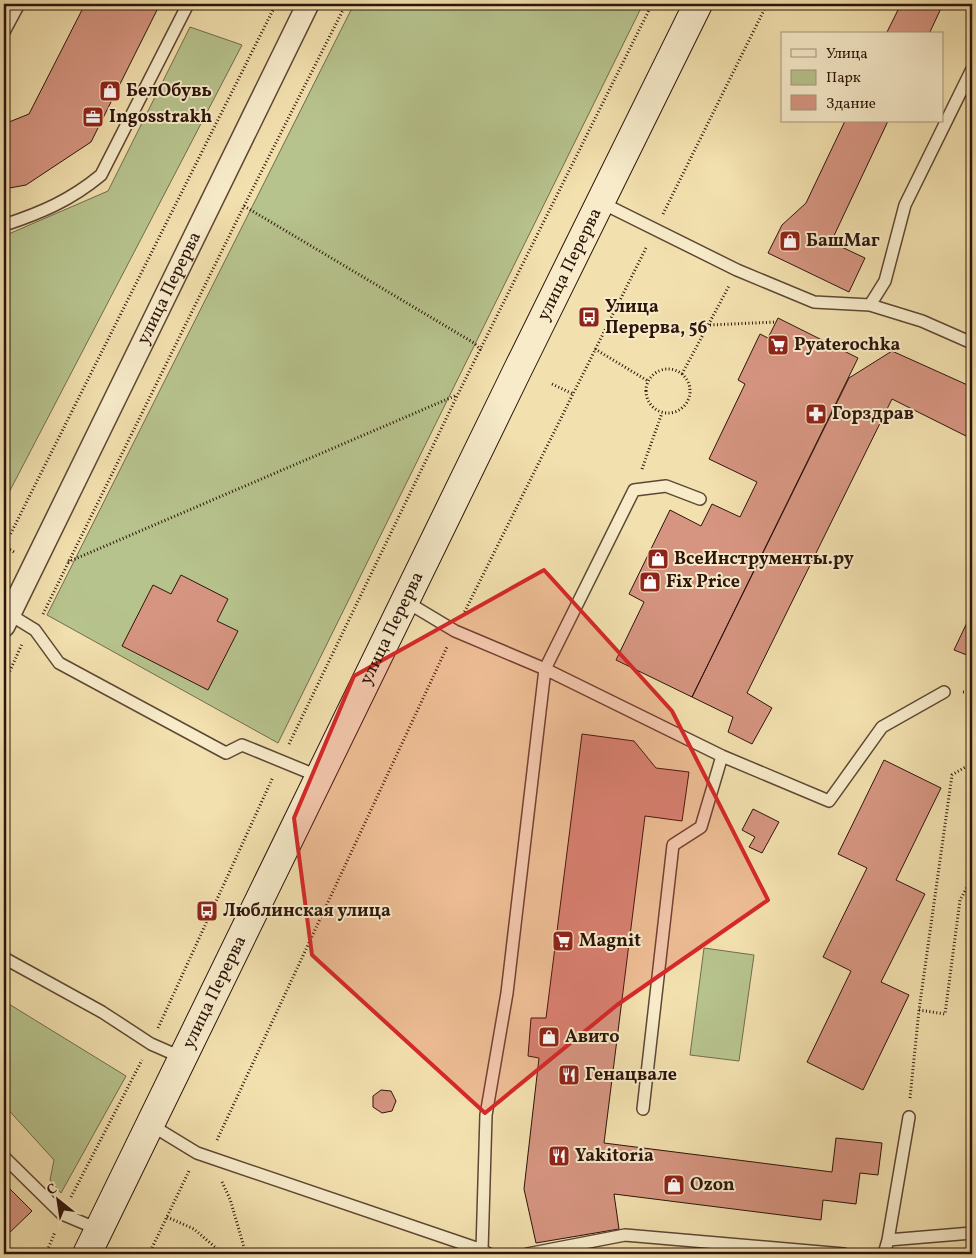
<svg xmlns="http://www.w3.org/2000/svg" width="976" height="1258" viewBox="0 0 976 1258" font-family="Vollkorn,serif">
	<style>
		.green { fill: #b7c38d; stroke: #726c4c }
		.building { fill: #d69581; stroke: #2d140b }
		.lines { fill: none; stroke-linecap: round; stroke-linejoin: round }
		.service-casing { stroke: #5e4734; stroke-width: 14 }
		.minor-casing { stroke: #5e4734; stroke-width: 24 }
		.secondary-casing { stroke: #2d140b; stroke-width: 30 }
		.path { stroke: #2d140b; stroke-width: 3; stroke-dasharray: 1 2.5; stroke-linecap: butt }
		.service { stroke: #f7ebca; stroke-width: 11 }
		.minor { stroke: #f7ebca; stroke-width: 21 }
		.secondary { stroke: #f7ebca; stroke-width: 28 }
		.marked { fill: #d62828; fill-opacity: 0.2; stroke: #d62828; stroke-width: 4; stroke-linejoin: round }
		.labels { text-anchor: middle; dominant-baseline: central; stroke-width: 4; stroke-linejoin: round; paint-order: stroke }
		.poi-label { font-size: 18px; font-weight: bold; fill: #2d140b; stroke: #f7ebca; text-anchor: start }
		.street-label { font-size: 18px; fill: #2d140b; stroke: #f7ebca }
	</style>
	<rect width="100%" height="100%" fill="#f2e0ae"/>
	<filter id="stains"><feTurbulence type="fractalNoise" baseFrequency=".004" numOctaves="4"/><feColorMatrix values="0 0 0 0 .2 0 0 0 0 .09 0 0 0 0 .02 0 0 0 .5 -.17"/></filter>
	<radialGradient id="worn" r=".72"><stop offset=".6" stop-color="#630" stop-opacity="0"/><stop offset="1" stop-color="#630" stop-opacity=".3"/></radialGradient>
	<!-- green -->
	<path class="green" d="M 354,4 L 643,4 L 278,743 L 47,615 Z
		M 190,27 L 242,45 L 4,502 L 4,236 L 108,191 Z
		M 704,948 L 754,955 L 739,1061 L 690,1055 Z
		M 4,1001 L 126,1076 L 61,1193 L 50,1180 L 54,1160 L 4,1105 Z"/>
	<!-- building -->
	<path class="building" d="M 85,4 L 160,4 L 91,142 L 26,185 L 4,189 L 4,124 L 29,114 Z
		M 901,4 L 943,4 L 929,34 L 886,34 Z
		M 845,121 L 888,121 L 831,242 L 865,258 L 849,292 L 768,253 L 782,225 L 806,203 Z
		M 972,231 L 972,246 L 966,242 Z
		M 778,318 L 858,358 L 692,697 L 616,660 L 644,602 L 629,594 L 670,510 L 701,526 L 712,504 L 740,517 L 757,482 L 709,459 L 745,384 L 738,380 L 760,334 L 768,338 Z
		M 892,351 L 972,387 L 972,439 L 892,399 L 747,693 L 772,708 L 752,744 L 728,732 L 733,717 L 692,697 L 849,378 Z
		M 181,575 L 228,599 L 217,621 L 238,631 L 208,690 L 122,646 L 153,585 L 171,594 Z
		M 972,612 L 972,657 L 954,650 Z
		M 582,734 L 634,741 L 656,768 L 689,772 L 682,821 L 645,816 L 604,1143 L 832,1172 L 836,1138 L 882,1143 L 878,1175 L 860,1173 L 856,1204 L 823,1200 L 821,1220 L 614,1194 L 619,1229 L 536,1243 L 524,1189 L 539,1058 L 528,1056 L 531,1018 L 546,1018 Z
		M 884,760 L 941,788 L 896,880 L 925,894 L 881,982 L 909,995 L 863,1090 L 807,1062 L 851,971 L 823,957 L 867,868 L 838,854 Z
		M 753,809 L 779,822 L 762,853 L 749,847 L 755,837 L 742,830 Z
		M 381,1090 L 391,1091 L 396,1101 L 392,1111 L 382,1113 L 373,1107 L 373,1096 Z
		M 4,1183 L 32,1211 L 4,1238 Z"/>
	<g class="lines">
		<!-- service casing -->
		<g class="service-casing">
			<path id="service" d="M 4,32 L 19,4
				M 600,202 L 737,270 L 814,302 L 870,305 L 922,321 L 972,343
				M 4,225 C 41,213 71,200 101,175 L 188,4
				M 870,305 L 885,281 L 905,205 L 972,69
				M 700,499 L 666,486 L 634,490 L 545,669 L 722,756 L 829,801 L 882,727 L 944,692
				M 405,601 L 455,631 L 545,669 L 507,993 L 486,1115 L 482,1250
				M 9,614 L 35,630 L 59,663 L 226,753 L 242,745 L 320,777
				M 4,958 L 102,1012 L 151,1044 L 183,1058
				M 643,1109 L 673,845 L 701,827 L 722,756
				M 151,1125 L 197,1153 L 482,1250 L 489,1254
				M 4,1157 L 62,1214 L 100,1230
				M 888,1240 L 909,1117
				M 527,1254 L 625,1235 L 844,1254
				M 884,1254 L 888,1240 L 972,1233"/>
		</g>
		<!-- minor casing -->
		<g class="minor-casing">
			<g id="minor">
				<path id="s1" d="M 4,626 L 308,4"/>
			</g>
		</g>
		<!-- secondary casing -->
		<g class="secondary-casing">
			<g id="secondary">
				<path id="s2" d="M 87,1254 L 519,367 L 698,4"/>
			</g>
		</g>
		<!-- path -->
		<path class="path" d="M 244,206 L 474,343 L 481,350
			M 663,214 L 767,4
			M 710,325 L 776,322
			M 595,349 L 648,381
			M646 391a22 22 0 1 1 44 0a22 22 0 1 1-44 0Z
			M 682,374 L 729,286
			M 552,384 L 573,394 L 647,246
			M 642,469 L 662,413
			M 4,542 L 10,535 L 276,4
			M 4,546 L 14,552
			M 68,562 L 457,395
			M 43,614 L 244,206 L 346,4
			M 463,615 L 573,394
			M 4,684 L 22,644
			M 963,692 L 972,691
			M 289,744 L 458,394 L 652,4
			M 919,1010 L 945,1014 L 960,900 L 972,878
			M 158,1028 L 273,777
			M 910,1098 L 919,1010 L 952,775 L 972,763
			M 217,1140 L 447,647
			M 222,1182 L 230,1199 L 246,1254
			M 71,1197 L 142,1060
			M 167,1217 L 194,1229 L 223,1254
			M 46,1254 L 55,1232
			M 149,1254 L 190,1169"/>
		<!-- service -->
		<use href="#service" class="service"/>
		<!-- minor -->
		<use href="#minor" class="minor"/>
		<!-- secondary -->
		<use href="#secondary" class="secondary"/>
	</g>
	<!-- marked area -->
	<path class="marked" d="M 544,570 L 672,711 L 768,900 L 617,1005 L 485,1113 L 312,955 L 294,818 L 354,676 Z"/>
	<!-- icons -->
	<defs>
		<g id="shop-square" transform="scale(1.125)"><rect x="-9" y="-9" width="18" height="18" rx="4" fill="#8f2418" stroke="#f7ebca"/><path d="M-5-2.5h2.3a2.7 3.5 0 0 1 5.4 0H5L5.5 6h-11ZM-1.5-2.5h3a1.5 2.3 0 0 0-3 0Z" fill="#fff"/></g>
		<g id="office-square" transform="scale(1.125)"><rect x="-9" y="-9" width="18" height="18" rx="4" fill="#8f2418" stroke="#f7ebca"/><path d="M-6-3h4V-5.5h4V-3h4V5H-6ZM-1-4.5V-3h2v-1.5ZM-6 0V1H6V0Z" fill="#fff"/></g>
		<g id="bus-square" transform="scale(1.125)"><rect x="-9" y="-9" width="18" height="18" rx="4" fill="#8f2418" stroke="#f7ebca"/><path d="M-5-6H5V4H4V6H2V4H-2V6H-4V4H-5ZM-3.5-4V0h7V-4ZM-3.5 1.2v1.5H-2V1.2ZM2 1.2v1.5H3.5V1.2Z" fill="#fff"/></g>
		<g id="supermarket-square" transform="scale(1.125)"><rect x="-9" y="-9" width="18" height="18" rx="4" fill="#8f2418" stroke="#f7ebca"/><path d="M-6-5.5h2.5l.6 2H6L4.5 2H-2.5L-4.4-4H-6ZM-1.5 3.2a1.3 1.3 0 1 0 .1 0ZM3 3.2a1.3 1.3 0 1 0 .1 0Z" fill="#fff"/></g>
		<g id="pharmacy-square" transform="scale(1.125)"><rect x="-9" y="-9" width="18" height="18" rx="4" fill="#8f2418" stroke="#f7ebca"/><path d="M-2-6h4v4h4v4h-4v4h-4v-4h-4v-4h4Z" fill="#fff"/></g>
		<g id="restaurant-square" transform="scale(1.125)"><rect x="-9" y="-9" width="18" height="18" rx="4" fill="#8f2418" stroke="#f7ebca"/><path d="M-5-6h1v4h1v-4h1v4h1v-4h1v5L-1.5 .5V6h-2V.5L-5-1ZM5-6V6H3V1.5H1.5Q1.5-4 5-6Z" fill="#fff"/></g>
	</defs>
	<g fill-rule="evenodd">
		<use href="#shop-square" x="110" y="91"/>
		<use href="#office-square" x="93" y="117"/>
		<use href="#shop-square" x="790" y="241"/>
		<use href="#bus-square" x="589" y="317"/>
		<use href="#supermarket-square" x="778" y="345"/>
		<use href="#pharmacy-square" x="816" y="414"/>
		<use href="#shop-square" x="658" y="559"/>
		<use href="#shop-square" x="650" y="582"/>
		<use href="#bus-square" x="207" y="911"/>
		<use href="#supermarket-square" x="563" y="941"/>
		<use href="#shop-square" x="549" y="1037"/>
		<use href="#restaurant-square" x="569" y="1075"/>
		<use href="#restaurant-square" x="559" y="1156"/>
		<use href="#shop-square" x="674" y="1185"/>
	</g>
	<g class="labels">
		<!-- poi labels -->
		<g class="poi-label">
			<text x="126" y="91">БелОбувь</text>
			<text x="109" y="117">Ingosstrakh</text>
			<text x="806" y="241">БашМаг</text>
			<text x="605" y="307">Улица<tspan x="605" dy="21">Перерва, 56</tspan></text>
			<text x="794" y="345">Pyaterochka</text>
			<text x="832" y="414">Горздрав</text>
			<text x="674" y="559">ВсеИнструменты.ру</text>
			<text x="666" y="582">Fix Price</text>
			<text x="223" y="911">Люблинская улица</text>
			<text x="579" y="941">Magnit</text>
			<text x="565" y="1037">Авито</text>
			<text x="585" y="1075">Генацвале</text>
			<text x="575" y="1156">Yakitoria</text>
			<text x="690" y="1185">Ozon</text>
		</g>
		<!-- street labels -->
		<g class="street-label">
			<text stroke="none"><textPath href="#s2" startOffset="1101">улица Перерва</textPath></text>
			<text stroke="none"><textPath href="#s1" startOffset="376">улица Перерва</textPath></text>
			<text stroke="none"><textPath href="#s2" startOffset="696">улица Перерва</textPath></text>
			<text stroke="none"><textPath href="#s2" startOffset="291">улица Перерва</textPath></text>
		</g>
	</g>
	<!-- margin -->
	<rect width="976" height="1258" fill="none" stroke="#f2e0ae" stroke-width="20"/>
	<rect x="5" y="5" width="966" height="1248" fill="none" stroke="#2d140b" stroke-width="2.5"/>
	<rect x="10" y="10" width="956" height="1238" fill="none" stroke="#2d140b"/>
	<!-- legend -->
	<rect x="781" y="32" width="162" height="90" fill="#f7ebca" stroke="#a6957e"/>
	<rect x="791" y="49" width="25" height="8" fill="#f7ebca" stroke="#a6957e"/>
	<text x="826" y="58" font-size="15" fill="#2d140b">Улица</text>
	<rect x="791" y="70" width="25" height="15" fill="#b7c38d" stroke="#a6957e"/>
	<text x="826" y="82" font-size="15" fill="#2d140b">Парк</text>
	<rect x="791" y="95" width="25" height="15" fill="#d69581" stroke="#a6957e"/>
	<text x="826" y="108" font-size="15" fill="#2d140b">Здание</text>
	<!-- north arrow -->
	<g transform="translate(58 1200) rotate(330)" stroke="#f7ebca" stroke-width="4" paint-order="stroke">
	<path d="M0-4L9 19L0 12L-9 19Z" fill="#2d140b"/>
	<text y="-8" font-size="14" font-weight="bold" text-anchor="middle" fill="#2d140b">С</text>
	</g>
	<rect width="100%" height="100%" filter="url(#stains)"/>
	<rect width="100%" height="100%" fill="url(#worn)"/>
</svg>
